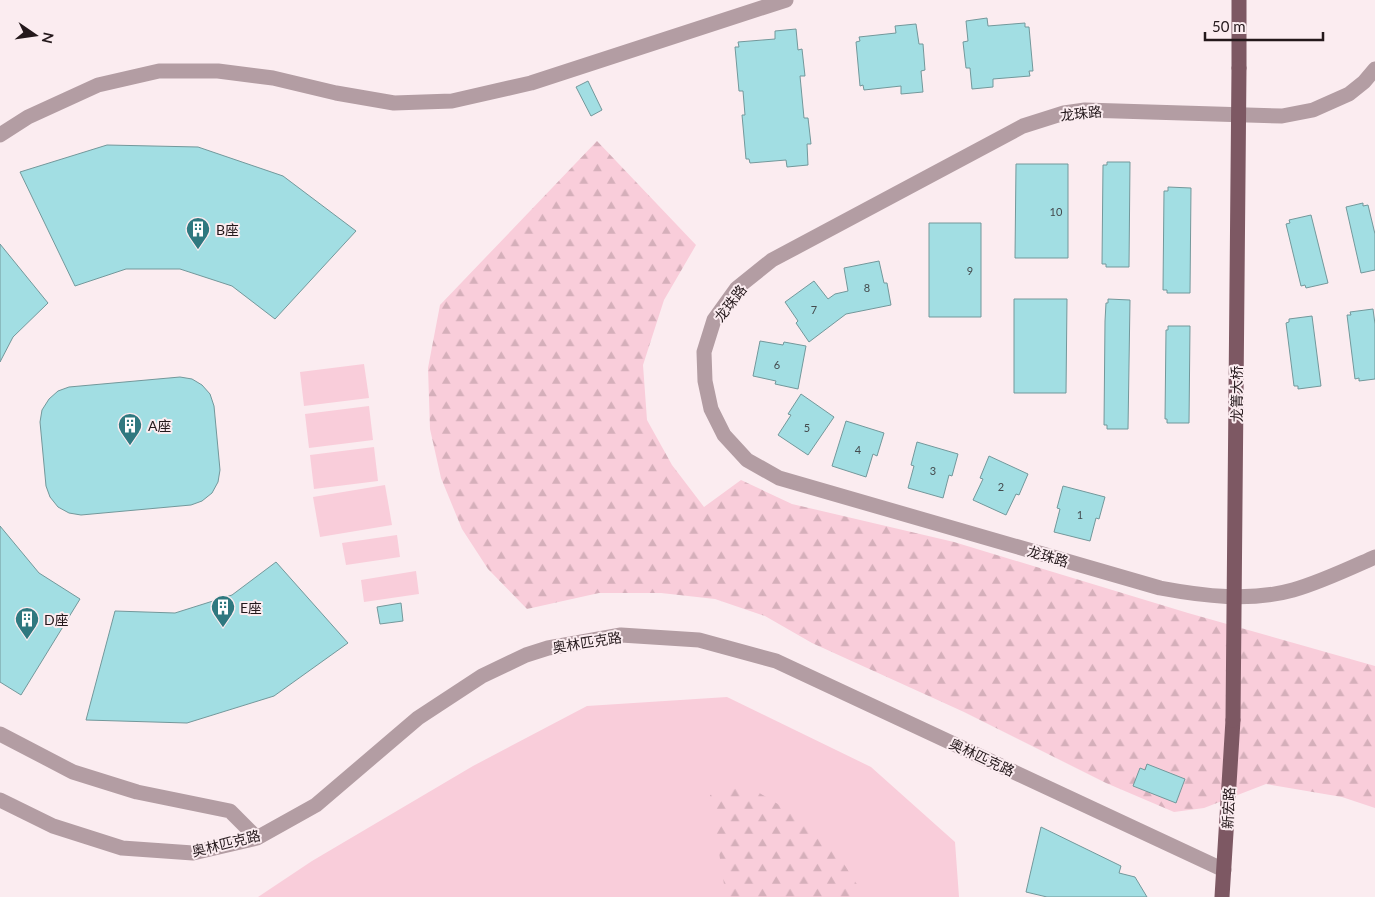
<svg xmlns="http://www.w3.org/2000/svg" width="1375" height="897" viewBox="0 0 1375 897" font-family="Lato,'Noto Sans SC',sans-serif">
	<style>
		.grass { fill: #f9cdda }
		.forest { fill: url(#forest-firs) }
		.building { fill: #a2dee3; stroke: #73989b }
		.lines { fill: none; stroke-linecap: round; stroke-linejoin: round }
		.minor { stroke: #b39da3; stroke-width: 15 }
		.major { stroke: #7d5863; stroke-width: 15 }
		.major-bridge { stroke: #7d5863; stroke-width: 15 }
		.labels { text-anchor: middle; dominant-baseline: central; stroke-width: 4; stroke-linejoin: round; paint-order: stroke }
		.number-label { font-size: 11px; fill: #444a4d }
		.street-label { font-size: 14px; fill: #24181b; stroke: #fbecf0 }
		.poi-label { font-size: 14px; fill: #24181b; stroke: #fbecf0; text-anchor: start }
	</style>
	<defs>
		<pattern id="forest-firs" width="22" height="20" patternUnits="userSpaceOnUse" patternTransform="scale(1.25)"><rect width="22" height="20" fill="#f9cdda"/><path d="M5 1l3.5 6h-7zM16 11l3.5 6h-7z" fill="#d5afba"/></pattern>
	</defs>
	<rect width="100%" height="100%" fill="#fbecf0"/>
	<!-- grass -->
	<path class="grass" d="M 364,364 L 369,398 L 304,406 L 300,372 Z
		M 369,406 L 373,440 L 309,448 L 305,414 Z
		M 374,447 L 378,481 L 314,489 L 310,455 Z
		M 385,485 L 392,525 L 320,537 L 313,497 Z
		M 397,535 L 400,557 L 346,565 L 342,543 Z
		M 416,571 L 419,594 L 364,602 L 361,580 Z
		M 727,697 L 871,767 L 955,842 L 959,897 L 258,897 L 312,861 L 473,766 L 587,706 Z"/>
	<!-- forest -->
	<path class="forest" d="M 597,141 L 696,245 L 664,300 L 643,365 L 647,420 L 672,465 L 704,507 L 741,480 L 792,504 L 954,542 L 1188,613 L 1375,666 L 1375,808 L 1342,797 L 1266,784 L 1204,808 L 1174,812 L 1106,783 L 964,712 L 812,643 L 765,616 L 715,599 L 661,593 L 599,593 L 527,609 L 488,569 L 462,529 L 441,478 L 430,429 L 428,368 L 440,305 Z
		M 746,785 L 823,831 L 865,897 L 726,897 L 710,795 Z"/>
	<!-- building -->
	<path class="building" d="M 987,18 L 988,26 L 1025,23 L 1025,27 L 1029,27 L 1033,71 L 1029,71 L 1030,76 L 993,79 L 993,87 L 972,89 L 970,68 L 966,68 L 963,42 L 968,41 L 966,21 Z
		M 916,24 L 919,44 L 923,44 L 925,70 L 921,71 L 923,92 L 901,94 L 901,86 L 864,90 L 863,85 L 860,86 L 856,42 L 860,41 L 859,37 L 896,33 L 895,26 Z
		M 796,29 L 798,50 L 802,49 L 805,76 L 800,76 L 804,118 L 808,118 L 811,144 L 807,144 L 808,165 L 787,167 L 786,160 L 750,163 L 749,159 L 746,159 L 742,115 L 745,115 L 743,91 L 739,91 L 735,47 L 739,47 L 738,42 L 775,39 L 775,31 Z
		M 588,81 L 602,110 L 591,116 L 576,87 Z
		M 107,145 L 198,147 L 283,176 L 356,231 L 275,319 L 232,286 L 180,269 L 126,269 L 75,286 L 20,172 Z
		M 1107,162 L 1130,162 L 1129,267 L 1106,267 L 1106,264 L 1102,264 L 1103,165 L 1107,165 Z
		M 1016,164 L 1068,164 L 1068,258 L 1015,258 Z
		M 1168,187 L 1191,188 L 1190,293 L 1167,293 L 1167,290 L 1163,290 L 1164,191 L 1168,191 Z
		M 1363,203 L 1363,206 L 1368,205 L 1375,234 L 1375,270 L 1361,273 L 1346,207 Z
		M 1311,215 L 1328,283 L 1306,288 L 1305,285 L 1301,286 L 1286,224 L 1290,223 L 1289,220 Z
		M 929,223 L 981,223 L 981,317 L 929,317 Z
		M 0,244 L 48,303 L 13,337 L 0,362 Z
		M 879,261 L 884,283 L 887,283 L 891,305 L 846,314 L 809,342 L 796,323 L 798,321 L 785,302 L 814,281 L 828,299 L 835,294 L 848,291 L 844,268 Z
		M 1014,299 L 1067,299 L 1066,393 L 1014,393 Z
		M 1108,299 L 1130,300 L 1128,429 L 1107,429 L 1107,425 L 1104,425 L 1105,321 L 1106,303 L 1108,303 Z
		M 1373,309 L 1375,324 L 1375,379 L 1359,381 L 1359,378 L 1355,379 L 1347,315 L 1351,315 L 1350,312 Z
		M 1312,316 L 1321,386 L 1298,389 L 1298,386 L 1294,386 L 1286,323 L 1289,322 L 1289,319 Z
		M 1168,326 L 1190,326 L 1189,423 L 1167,423 L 1167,419 L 1165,419 L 1166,330 L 1168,330 Z
		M 760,341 L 783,345 L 784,342 L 806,346 L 798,389 L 775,384 L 776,381 L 753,376 Z
		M 180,377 L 192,379 L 202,385 L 210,394 L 214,406 L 220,470 L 218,482 L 212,493 L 202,501 L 191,505 L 81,515 L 69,513 L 58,507 L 50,497 L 46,486 L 40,422 L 42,410 L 49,399 L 58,391 L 69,387 Z
		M 801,394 L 834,417 L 808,455 L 778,435 L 791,415 L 788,414 Z
		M 846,421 L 884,433 L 877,456 L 873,454 L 866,477 L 832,466 Z
		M 917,442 L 958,454 L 952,476 L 949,475 L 943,498 L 908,488 L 914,466 L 911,465 Z
		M 989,456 L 1028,474 L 1019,495 L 1016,494 L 1006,515 L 973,500 L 983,479 L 980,478 Z
		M 1063,486 L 1105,497 L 1099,519 L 1096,518 L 1090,541 L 1054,532 L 1060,509 L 1057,508 Z
		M 0,526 L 39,573 L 80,599 L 21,695 L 0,682 Z
		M 276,562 L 348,643 L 274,696 L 187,723 L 86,720 L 115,611 L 175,613 L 232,595 Z
		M 401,603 L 403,621 L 380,624 L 377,607 Z
		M 1147,764 L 1185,779 L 1176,803 L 1133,786 L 1140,768 L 1145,770 Z
		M 1041,827 L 1121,866 L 1119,873 L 1135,877 L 1147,897 L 1047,897 L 1026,892 Z"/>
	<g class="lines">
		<!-- minor -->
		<path class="minor" d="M 1375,69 L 1364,82 L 1349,94 L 1313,110 L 1282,116 L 1085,110 L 1064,113 L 1023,126 L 772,260 L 737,288 L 714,320 L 704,352 L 705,381 L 711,409 L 724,435 L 747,460 L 779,478 L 1160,588 C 1203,596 1250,602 1293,590 C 1321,582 1348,569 1375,557
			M 0,135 L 28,117 L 98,85 L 159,71 L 218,71 L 273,78 L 336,93 L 394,103 L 452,101 L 531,83 L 786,0
			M 0,734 L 73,772 L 137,792 L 230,811 L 257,838
			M 0,800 L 53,826 L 122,848 L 193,853 L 257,838 L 316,805 L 418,718 L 482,676 L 526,655 L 548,648 L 621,635 L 699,640 L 776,661 L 1224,870"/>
		<!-- major -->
		<path class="major" d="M 1239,68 L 1239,0
			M 1222,897 L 1233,720"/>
		<!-- major-bridge -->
		<path class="major-bridge" d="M 1233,720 L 1239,68"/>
	</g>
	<!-- icons -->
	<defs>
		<g id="building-pin" transform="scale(1.25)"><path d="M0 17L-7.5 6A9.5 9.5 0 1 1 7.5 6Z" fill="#2f787f" stroke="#fbecf0"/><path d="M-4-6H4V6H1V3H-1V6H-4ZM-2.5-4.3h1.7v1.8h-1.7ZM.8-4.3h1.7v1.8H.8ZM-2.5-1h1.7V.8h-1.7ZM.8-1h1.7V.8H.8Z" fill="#fff"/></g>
	</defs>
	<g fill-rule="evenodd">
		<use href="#building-pin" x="198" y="229"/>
		<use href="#building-pin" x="130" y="425"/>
		<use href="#building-pin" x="223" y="607"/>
		<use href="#building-pin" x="27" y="619"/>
	</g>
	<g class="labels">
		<!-- number labels -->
		<g class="number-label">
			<text x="1056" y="211">10</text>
			<text x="970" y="270">9</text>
			<text x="867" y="287">8</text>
			<text x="814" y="309">7</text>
			<text x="777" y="364">6</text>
			<text x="807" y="427">5</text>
			<text x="858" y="449">4</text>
			<text x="933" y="470">3</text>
			<text x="1001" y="486">2</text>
			<text x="1080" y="514">1</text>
		</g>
		<!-- street labels -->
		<g class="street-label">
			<text transform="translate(1081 113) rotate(-6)">龙珠路</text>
			<text transform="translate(730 303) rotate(-52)">龙珠路</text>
			<text transform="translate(1236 394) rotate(-90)">龙箐大桥</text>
			<text transform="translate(1048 556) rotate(16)">龙珠路</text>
			<text transform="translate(587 642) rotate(-9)">奥林匹克路</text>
			<text transform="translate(982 757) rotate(25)">奥林匹克路</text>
			<text transform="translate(1228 808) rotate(-87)">新宏路</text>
			<text transform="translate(226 843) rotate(-14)">奥林匹克路</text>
		</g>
		<!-- poi labels -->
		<g class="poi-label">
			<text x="216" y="229">B座</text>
			<text x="148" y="425">A座</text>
			<text x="240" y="607">E座</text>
			<text x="44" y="619">D座</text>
		</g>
	</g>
	<!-- north arrow -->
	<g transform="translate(35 35) rotate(103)" stroke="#fbecf0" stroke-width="4" paint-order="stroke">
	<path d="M0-4L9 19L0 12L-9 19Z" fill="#24181b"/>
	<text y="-8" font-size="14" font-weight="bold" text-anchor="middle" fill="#24181b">N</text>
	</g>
	<!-- scale -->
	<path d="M1205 32v8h118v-8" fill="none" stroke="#24181b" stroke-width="2.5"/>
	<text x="1212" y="32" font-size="15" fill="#24181b" stroke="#fbecf0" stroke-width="4" paint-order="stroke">50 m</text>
</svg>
